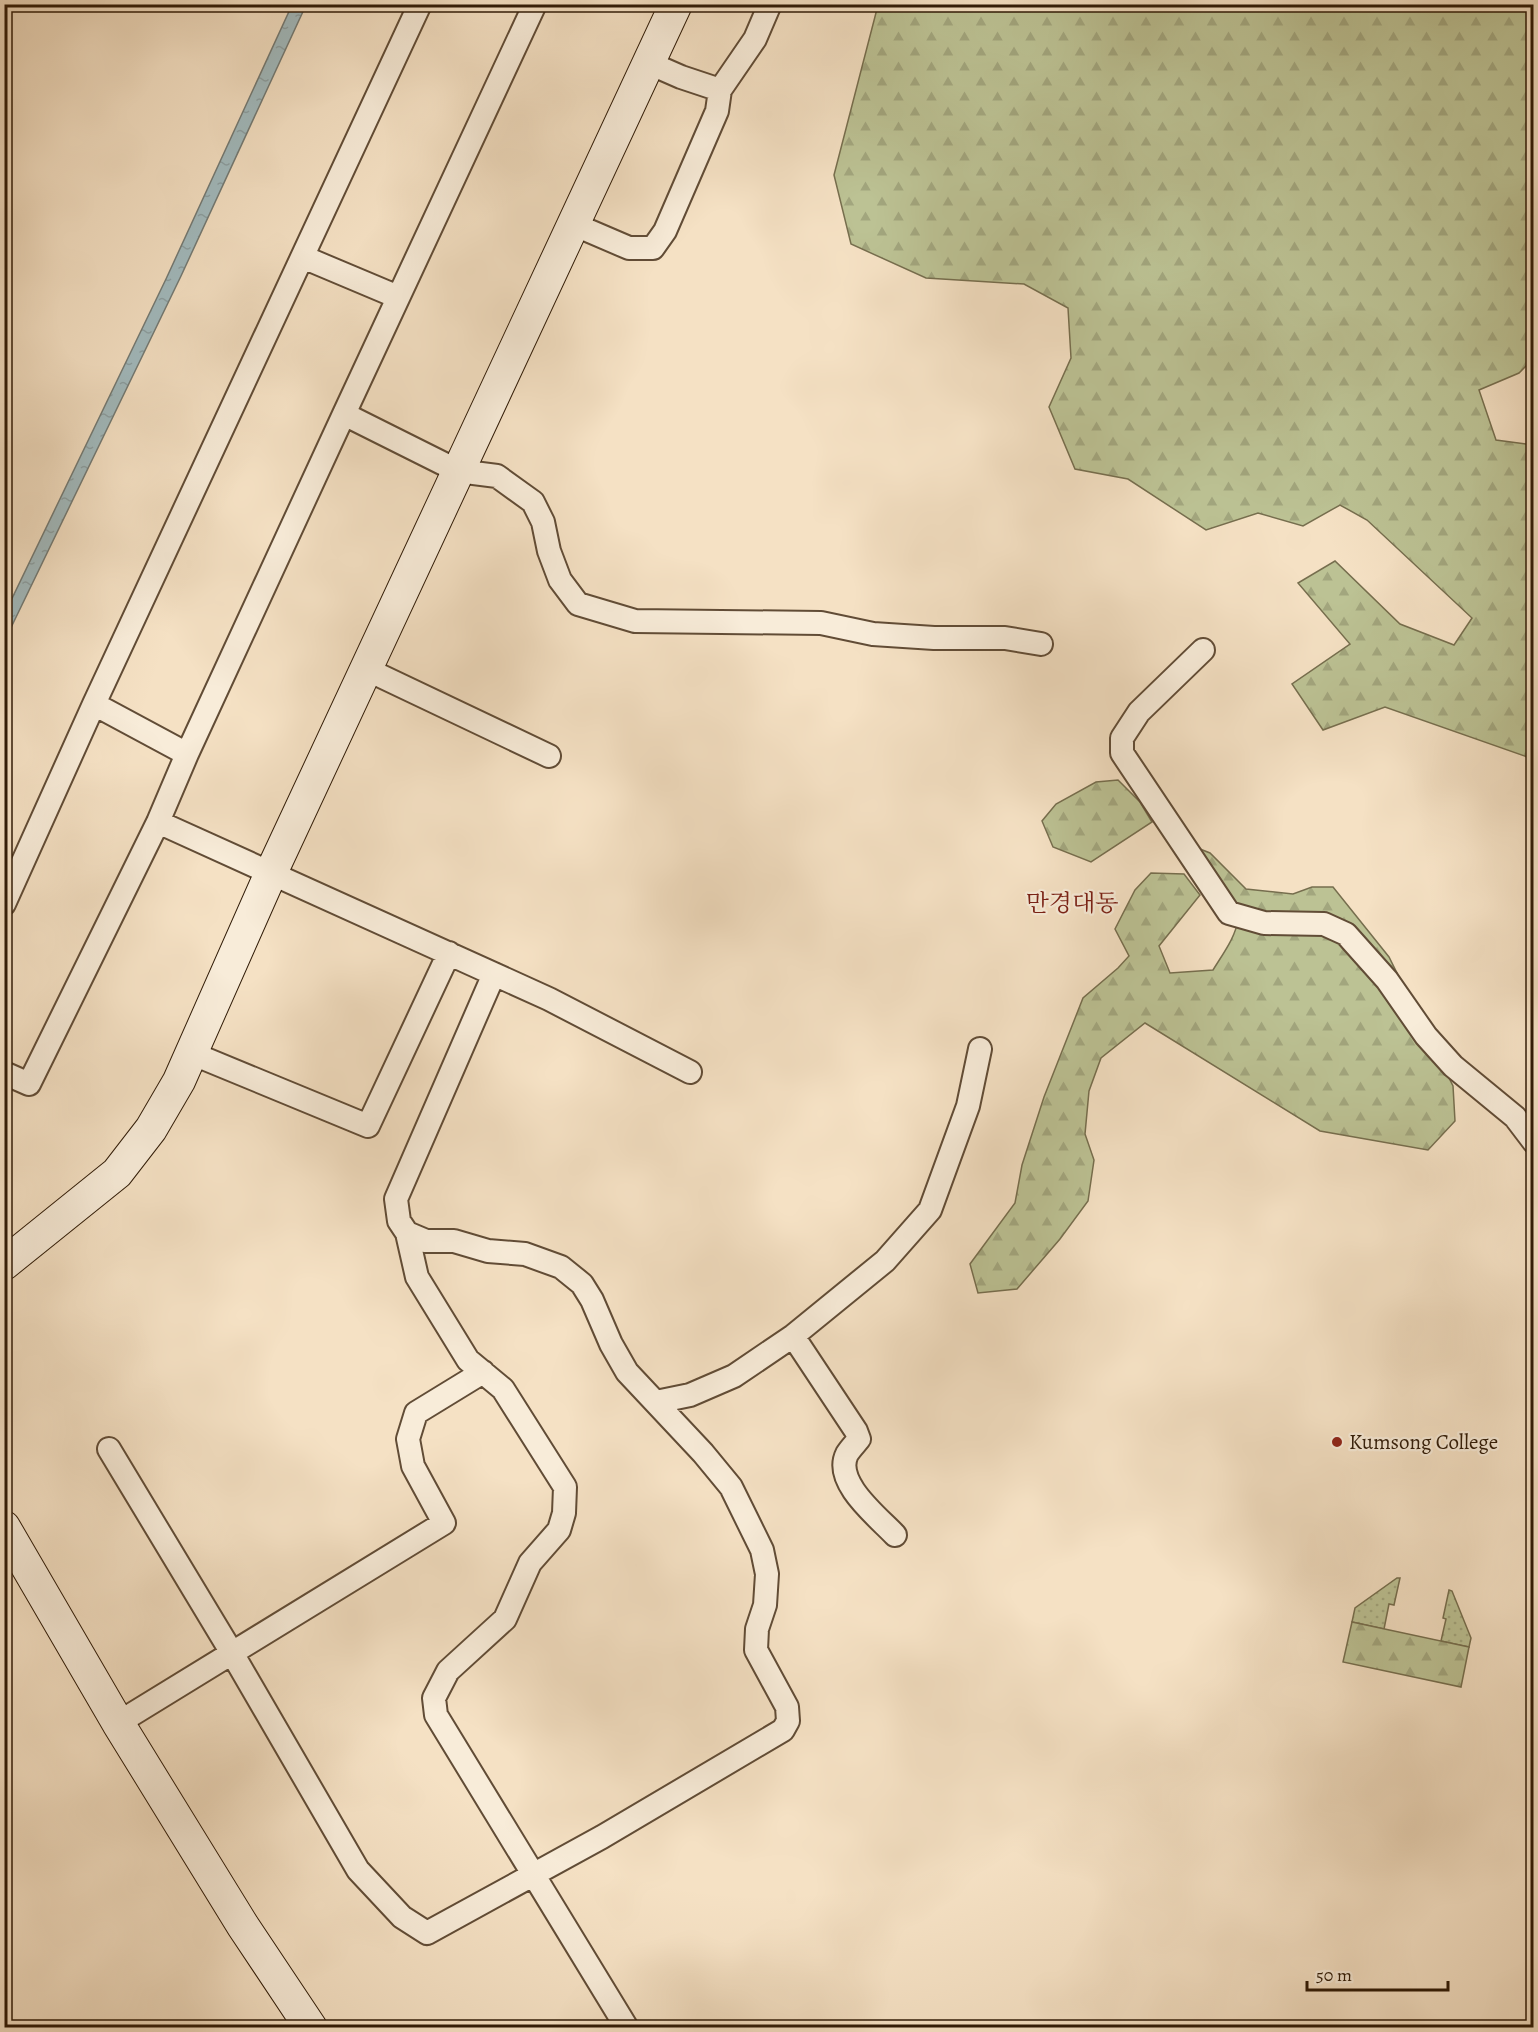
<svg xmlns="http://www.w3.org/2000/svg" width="1538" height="2032" viewBox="0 0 1538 2032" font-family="Alegreya,'Noto Serif KR',serif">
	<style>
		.grass { fill: url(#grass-dots); stroke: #766e4e; stroke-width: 1.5 }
		.forest { fill: url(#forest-firs); stroke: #766e4e; stroke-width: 1.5 }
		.water { fill: url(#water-ripples); stroke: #747b75; stroke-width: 1.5 }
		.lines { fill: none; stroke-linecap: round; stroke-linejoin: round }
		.street-casing { stroke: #614c36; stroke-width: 26 }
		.secondary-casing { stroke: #301b07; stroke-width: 34 }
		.street { stroke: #f8ecd9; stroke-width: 22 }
		.secondary { stroke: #f8ecd9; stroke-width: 32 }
		.poi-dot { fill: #8f2418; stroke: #f8ecd9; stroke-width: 2 }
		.labels { text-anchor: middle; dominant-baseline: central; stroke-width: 4.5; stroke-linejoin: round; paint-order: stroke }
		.poi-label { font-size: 21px; fill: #301b07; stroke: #f8ecd9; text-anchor: start }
		.quarter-label { font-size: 24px; fill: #7a1f14; stroke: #f8ecd9 }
	</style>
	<defs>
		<pattern id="grass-dots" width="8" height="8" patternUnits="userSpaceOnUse" patternTransform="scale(1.5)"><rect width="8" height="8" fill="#bcc294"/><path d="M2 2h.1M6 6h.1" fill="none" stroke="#a2a67e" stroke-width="1.8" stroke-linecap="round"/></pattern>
		<pattern id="forest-firs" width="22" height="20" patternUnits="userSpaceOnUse" patternTransform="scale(1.5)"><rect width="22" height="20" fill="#bcc294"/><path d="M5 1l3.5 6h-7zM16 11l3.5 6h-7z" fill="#a2a67e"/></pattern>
		<pattern id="water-ripples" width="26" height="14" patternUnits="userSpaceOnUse" patternTransform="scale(1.5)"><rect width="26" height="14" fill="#a2bbbf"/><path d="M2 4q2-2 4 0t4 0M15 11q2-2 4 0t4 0" fill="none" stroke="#8ca0a3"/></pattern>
	</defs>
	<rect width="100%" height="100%" fill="#f5e1c4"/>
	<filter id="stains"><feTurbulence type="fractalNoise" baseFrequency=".00333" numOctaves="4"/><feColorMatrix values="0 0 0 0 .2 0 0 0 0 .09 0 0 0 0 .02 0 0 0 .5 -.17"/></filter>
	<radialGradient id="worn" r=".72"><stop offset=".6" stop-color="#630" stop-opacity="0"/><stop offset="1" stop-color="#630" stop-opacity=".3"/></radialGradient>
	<!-- grass -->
	<path class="grass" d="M 1397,1578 L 1400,1578 L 1394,1605 L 1389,1604 L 1384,1629 L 1352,1622 L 1355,1608 Z
		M 1449,1590 L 1452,1591 L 1471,1638 L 1469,1647 L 1441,1641 L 1446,1619 L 1443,1618 Z"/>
	<!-- forest -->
	<path class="forest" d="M 878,5 L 1532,4 L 1533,6 L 1533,359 L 1519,373 L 1479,390 L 1496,440 L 1533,445 L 1533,759 L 1385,707 L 1323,730 L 1292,684 L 1350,644 L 1298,583 L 1335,561 L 1400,624 L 1454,645 L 1472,618 L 1367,520 L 1340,505 L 1303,526 L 1258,513 L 1206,530 L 1128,479 L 1075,469 L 1049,407 L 1071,358 L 1068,308 L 1024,284 L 926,278 L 851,244 L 834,175 Z
		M 1118,780 L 1140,802 L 1152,822 L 1091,862 L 1053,847 L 1042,821 L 1056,804 L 1096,782 Z
		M 1195,847 L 1210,853 L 1246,889 L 1293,894 L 1312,887 L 1333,887 L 1389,957 L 1453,1086 L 1455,1121 L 1428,1150 L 1320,1131 L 1145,1023 L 1101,1058 L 1089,1091 L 1085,1134 L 1094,1160 L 1088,1201 L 1060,1239 L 1017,1289 L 978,1293 L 970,1264 L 1015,1203 L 1022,1165 L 1044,1097 L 1083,998 L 1118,968 L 1129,956 L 1115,929 L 1135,890 L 1151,873 L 1184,874 L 1200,895 L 1159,946 L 1170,973 L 1213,970 C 1222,955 1236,937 1238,919 C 1240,897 1207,865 1195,847 Z
		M 1352,1622 L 1469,1647 L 1461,1687 L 1343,1662 Z"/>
	<!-- water -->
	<path class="water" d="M 292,5 L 306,5 L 181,276 L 5,640 L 5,613 L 166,279 Z"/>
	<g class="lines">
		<!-- street casing -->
		<g class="street-casing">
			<path id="street" d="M 649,63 L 681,77 L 720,90
				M 573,224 L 629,248 L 653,248 L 665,231 L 717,111 L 720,90 L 755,39 L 770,4
				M 303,257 L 398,297
				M 344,414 L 458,471 L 497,476 L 533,502 L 543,522 L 549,551 L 560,580 L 578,604 L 635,621 L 821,623 L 873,634 L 934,638 L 1005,638 L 1041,644
				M 1203,650 L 1139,712 L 1122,738 L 1122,753 L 1229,913 L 1264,923 L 1324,924 L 1346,934 L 1387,980 L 1426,1036 L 1453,1066 L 1515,1117 L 1534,1142
				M 366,669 L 549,756
				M 94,704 L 187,754
				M 158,822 L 549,999 L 690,1072
				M 4,904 L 94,704 L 420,4
				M 191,1053 L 368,1126 L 449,953
				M 4,1073 L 29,1084 L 158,822 L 187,754 L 344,414 L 535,4
				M 407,1233 L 417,1277 L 468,1360 L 503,1389 L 565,1487 L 564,1513 L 559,1530 L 530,1563 L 505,1619 L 448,1671 L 434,1698 L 436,1715 L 627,2028
				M 793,1336 L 856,1431 L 859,1439 C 855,1444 850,1449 847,1454 C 833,1482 878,1517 895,1535
				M 656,1402 L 690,1395 L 734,1376 L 793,1336 L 885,1261 L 930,1210 L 968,1106 L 980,1049
				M 109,1449 L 232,1653 L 358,1870 L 402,1917 L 427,1933 L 602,1837 L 783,1730 L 788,1721 L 787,1707 L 756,1650 L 757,1629 L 765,1605 L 767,1574 L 762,1550 L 731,1487 L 703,1453 L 627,1372 L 611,1344 L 592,1300 L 582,1284 L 561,1267 L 525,1254 L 488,1251 L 454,1241 L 426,1241 L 407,1233 L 399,1221 L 396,1199 L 494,974
				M 118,1723 L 444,1523 L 413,1466 L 408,1439 L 416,1413 L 483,1372"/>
		</g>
		<!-- secondary casing -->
		<g class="secondary-casing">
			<path id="secondary" d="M 4,1264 L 117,1173 L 151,1129 L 179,1081 L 271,873 L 676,4
				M 4,1527 L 118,1723 L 243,1926 L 311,2028"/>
		</g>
		<!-- street -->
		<use href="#street" class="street"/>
		<!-- secondary -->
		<use href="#secondary" class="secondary"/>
	</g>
	<!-- markers -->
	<circle class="poi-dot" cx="1337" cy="1442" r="6"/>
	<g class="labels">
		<!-- poi labels -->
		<g class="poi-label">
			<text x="1349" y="1442">Kumsong College</text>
		</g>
		<!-- quarter labels -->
		<g class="quarter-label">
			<text x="1072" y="903">만경대동</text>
		</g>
	</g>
	<!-- margin -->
	<rect width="1538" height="2032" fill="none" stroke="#f5e1c4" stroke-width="24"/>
	<rect x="6" y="6" width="1526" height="2020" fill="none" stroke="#301b07" stroke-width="3"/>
	<rect x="12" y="12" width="1514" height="2008" fill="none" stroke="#301b07" stroke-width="1.5"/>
	<!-- scale -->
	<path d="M1307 1981v9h141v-9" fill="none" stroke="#301b07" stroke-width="3"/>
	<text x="1316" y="1981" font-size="18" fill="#301b07" stroke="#f8ecd9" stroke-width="4.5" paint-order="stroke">50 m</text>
	<rect width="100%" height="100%" filter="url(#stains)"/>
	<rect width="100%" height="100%" fill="url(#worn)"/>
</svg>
